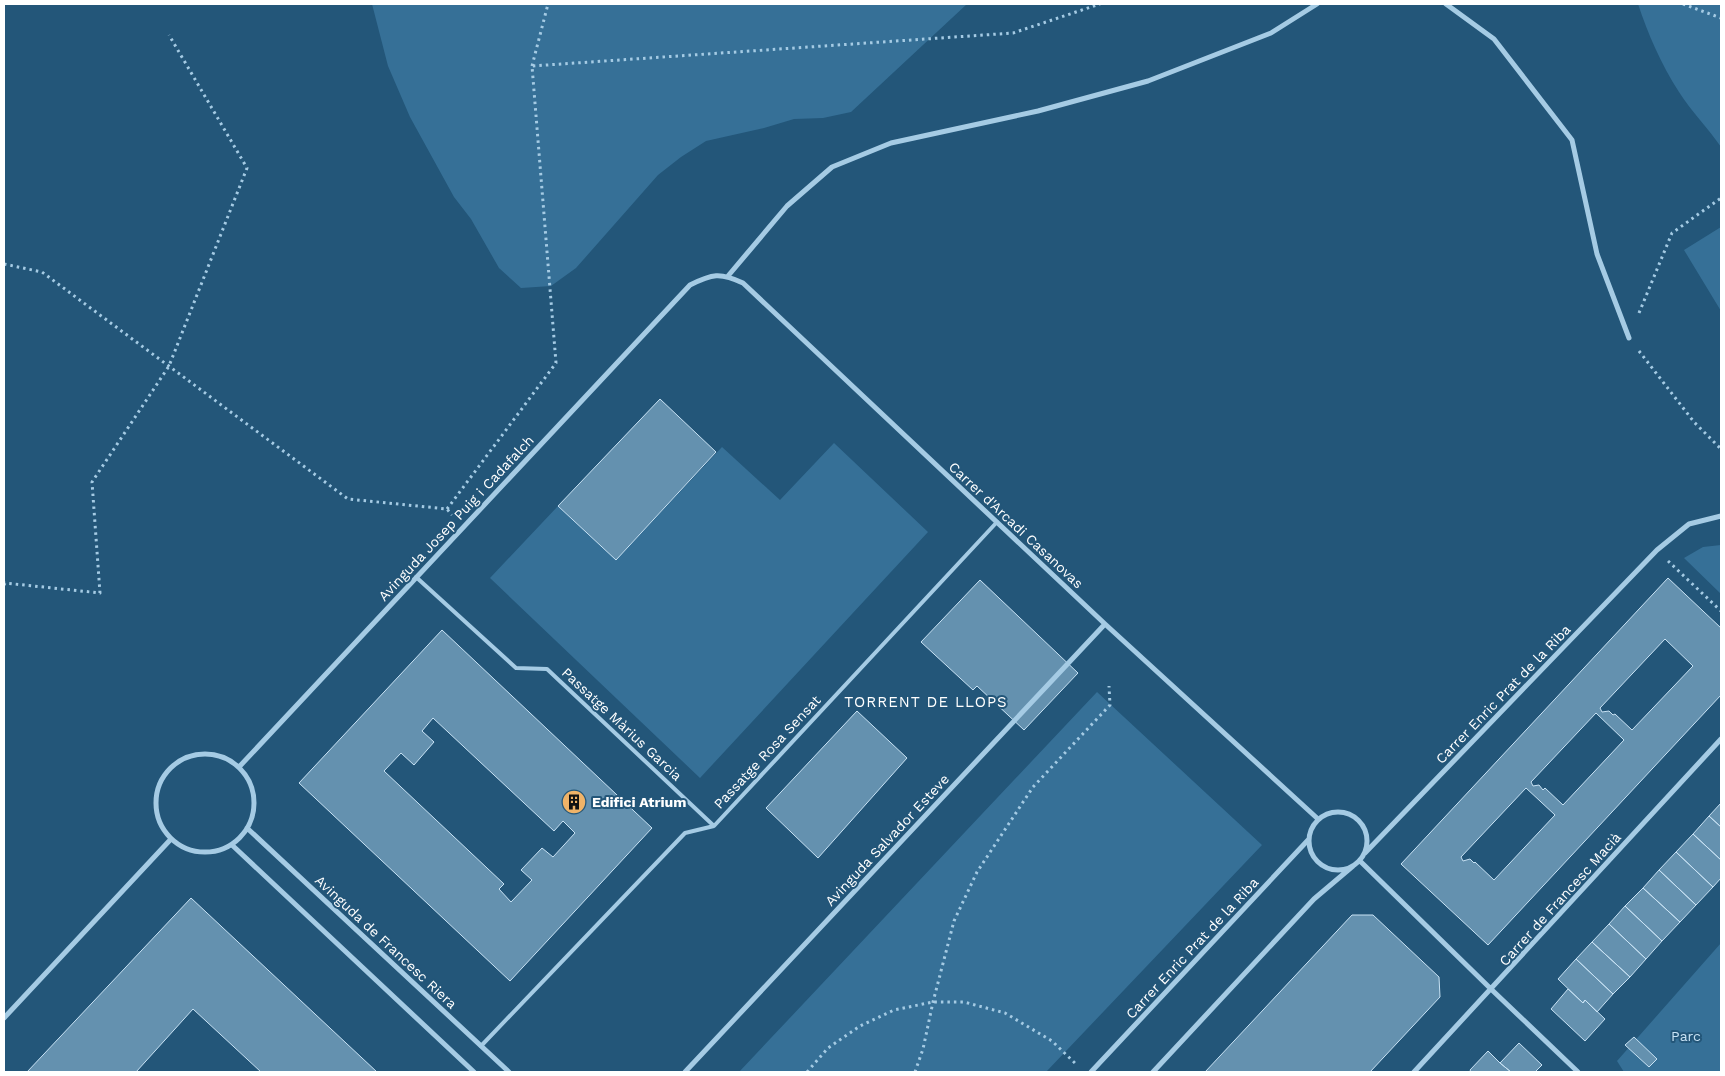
<svg xmlns="http://www.w3.org/2000/svg" width="1725" height="1076" viewBox="0 0 1725 1076" font-family="'Work Sans',sans-serif">
	<style>
		.green { fill: #367097 }
		.building { fill: #6491af; stroke: #c8e2f4; fill-rule: evenodd }
		.lines { fill: none; stroke-linecap: round; stroke-linejoin: round }
		.path { stroke: #a5cbe4; stroke-width: 3; stroke-dasharray: 2.5 4; stroke-linecap: butt }
		.service { stroke: #a5cbe4; stroke-width: 4 }
		.minor { stroke: #a5cbe4; stroke-width: 5 }
		.labels { text-anchor: middle; dominant-baseline: central; stroke-width: 4; stroke-linejoin: round; paint-order: stroke }
		.street-label { font-size: 14px; fill: #fff; stroke: #235679 }
		.poi-label { font-size: 14px; font-weight: bold; fill: #fff; stroke: #235679; text-anchor: start }
		.park-label { font-size: 14px; fill: #c8e2f4; stroke: #235679 }
		.neighbourhood-label { font-size: 15px; letter-spacing: 1px; fill: #fff; stroke: #235679 }
	</style>
	<rect width="100%" height="100%" fill="#235679"/>
	<!-- green -->
	<path class="green" d="M 372,4 L 967,4 L 851,112 L 823,118 L 794,119 L 764,128 L 706,141 L 681,157 L 658,175 L 576,268 L 551,286 L 521,288 L 499,268 L 471,219 L 454,197 L 410,117 L 388,66 Z
		M 1638,4 L 1721,4 L 1721,147 C 1708,128 1691,111 1679,92 C 1661,64 1648,34 1638,4 Z
		M 1721,227 L 1721,311 L 1684,250 Z
		M 834,443 L 928,532 L 700,778 L 490,578 L 558,506 L 616,560 L 722,447 L 780,500 Z
		M 1721,545 L 1721,594 L 1684,558 L 1703,547 Z
		M 1097,692 L 1262,845 L 1046,1072 L 739,1072 Z
		M 1721,943 L 1721,1072 L 1624,1072 L 1617,1061 Z"/>
	<!-- building -->
	<path class="building" d="M 660,399 L 716,452 L 616,560 L 558,506 Z
		M 1668,578 L 1721,628 L 1721,695 L 1488,945 L 1401,864 ZM 1665,639 L 1693,666 L 1632,730 L 1615,714 L 1613,715 L 1609,711 L 1602,712 L 1600,708 ZM 1596,713 L 1624,740 L 1563,805 L 1545,788 L 1543,790 L 1539,785 L 1533,786 L 1531,782 ZM 1526,788 L 1555,815 L 1494,880 L 1475,862 L 1474,863 L 1470,859 L 1463,861 L 1461,857 Z
		M 980,580 L 1078,673 L 1024,730 L 977,686 L 973,690 L 921,642 Z
		M 442,630 L 652,828 L 510,981 L 299,783 ZM 433,718 L 554,831 L 563,821 L 575,833 L 553,857 L 542,848 L 521,870 L 532,880 L 511,902 L 499,889 L 504,884 L 384,771 L 401,753 L 414,765 L 434,742 L 422,731 Z
		M 857,711 L 907,758 L 818,858 L 766,808 Z
		M 1721,803 L 1721,827 L 1709,816 Z
		M 1709,816 L 1721,827 L 1721,860 L 1693,834 Z
		M 1693,834 L 1721,860 L 1721,878 L 1713,887 L 1676,852 Z
		M 1676,852 L 1713,887 L 1696,905 L 1659,870 Z
		M 1659,870 L 1696,905 L 1680,922 L 1643,888 Z
		M 1643,888 L 1680,922 L 1662,941 L 1625,906 Z
		M 191,898 L 377,1072 L 261,1072 L 193,1009 L 136,1072 L 27,1072 Z
		M 1625,906 L 1662,941 L 1646,959 L 1609,924 Z
		M 1352,915 L 1373,915 L 1439,977 L 1440,997 L 1370,1072 L 1205,1072 Z
		M 1609,924 L 1646,959 L 1630,977 L 1592,942 Z
		M 1592,942 L 1630,977 L 1613,994 L 1576,959 Z
		M 1576,959 L 1613,994 L 1597,1012 L 1585,1000 L 1583,1003 L 1558,979 Z
		M 1568,989 L 1583,1003 L 1585,1000 L 1605,1019 L 1585,1041 L 1551,1009 Z
		M 1634,1037 L 1657,1059 L 1649,1067 L 1625,1045 Z
		M 1519,1043 L 1542,1065 L 1535,1072 L 1511,1072 L 1500,1063 Z
		M 1488,1051 L 1500,1063 L 1511,1072 L 1471,1072 L 1470,1070 Z"/>
	<g class="lines">
		<!-- path -->
		<path class="path" d="M 1683,4 L 1721,18
			M 532,66 L 548,4
			M 4,264 L 42,272 L 348,499 L 447,509 L 452,515
			M 1639,313 L 1672,233 L 1721,198
			M 1639,351 L 1694,422 L 1721,449
			M 447,509 L 556,363 L 532,66 L 1013,33 L 1100,4
			M 1668,561 L 1721,611
			M 4,585 L 5,583 L 100,593 L 92,482 L 169,366 L 247,168 L 169,35
			M 807,1072 L 828,1048 L 860,1026 L 894,1010 L 933,1002 L 964,1002 L 1005,1013 L 1052,1041 L 1077,1065
			M 915,1072 L 923,1049 L 933,1002 L 954,921 L 977,872 L 1033,787 L 1110,705 L 1109,686"/>
		<!-- service -->
		<path class="service" d="M 416,577 L 516,668 L 547,669 L 714,826
			M 481,1046 L 685,833 L 714,826 L 997,522"/>
		<!-- minor -->
		<path class="minor" d="M 1446,4 L 1494,39 L 1572,140 L 1597,254 L 1629,338
			M 728,276 L 787,206 L 832,167 L 891,143 L 1038,111 L 1148,81 L 1271,33 L 1317,4
			M156 803a49 49 0 1 1 98 0a49 49 0 1 1-98 0Z
			M 239,767 L 690,285 C 712,274 720,272 743,283 L 1105,624 L 1318,819
			M1309 841a29 29 0 1 1 58 0a29 29 0 1 1-58 0Z
			M 247,828 L 509,1072
			M 232,845 L 474,1072
			M 1365,853 L 1657,550 L 1689,524 L 1721,516
			M 1360,861 L 1492,990 L 1578,1072
			M 4,1018 L 171,839
			M 685,1072 L 1105,624
			M 1091,1072 L 1309,839
			M 1153,1072 L 1314,899 L 1353,866
			M 1414,1072 L 1721,739"/>
	</g>
	<!-- icons -->
	<defs>
		<g id="building-disc" transform="scale(1.25)"><circle r="9.5" fill="#efb368" stroke="#235679"/><path d="M-4-6H4V6H1V3H-1V6H-4ZM-2.5-4.3h1.7v1.8h-1.7ZM.8-4.3h1.7v1.8H.8ZM-2.5-1h1.7V.8h-1.7ZM.8-1h1.7V.8H.8Z" fill="#111"/></g>
	</defs>
	<g fill-rule="evenodd">
		<use href="#building-disc" x="574" y="802"/>
	</g>
	<g class="labels">
		<!-- street labels -->
		<g class="street-label">
			<text transform="translate(456 518) rotate(-47)">Avinguda Josep Puig i Cadafalch</text>
			<text transform="translate(1016 525) rotate(43)">Carrer d'Arcadi Casanovas</text>
			<text transform="translate(1503 694) rotate(-46)">Carrer Enric Prat de la Riba</text>
			<text transform="translate(622 724) rotate(43)">Passatge Màrius Garcia</text>
			<text transform="translate(767 752) rotate(-47)">Passatge Rosa Sensat</text>
			<text transform="translate(887 840) rotate(-47)">Avinguda Salvador Esteve</text>
			<text transform="translate(1560 899) rotate(-48)">Carrer de Francesc Macià</text>
			<text transform="translate(386 942) rotate(43)">Avinguda de Francesc Riera</text>
			<text transform="translate(1192 948) rotate(-47)">Carrer Enric Prat de la Riba</text>
		</g>
		<!-- poi labels -->
		<g class="poi-label">
			<text x="592" y="802">Edifici Atrium</text>
		</g>
		<!-- park labels -->
		<g class="park-label">
			<text x="1686" y="1036">Parc</text>
		</g>
		<!-- neighbourhood labels -->
		<g class="neighbourhood-label">
			<text x="926" y="702">TORRENT DE LLOPS</text>
		</g>
	</g>
	<!-- border -->
	<rect width="1725" height="1076" fill="none" stroke="#ffffff" stroke-width="10"/>
</svg>
